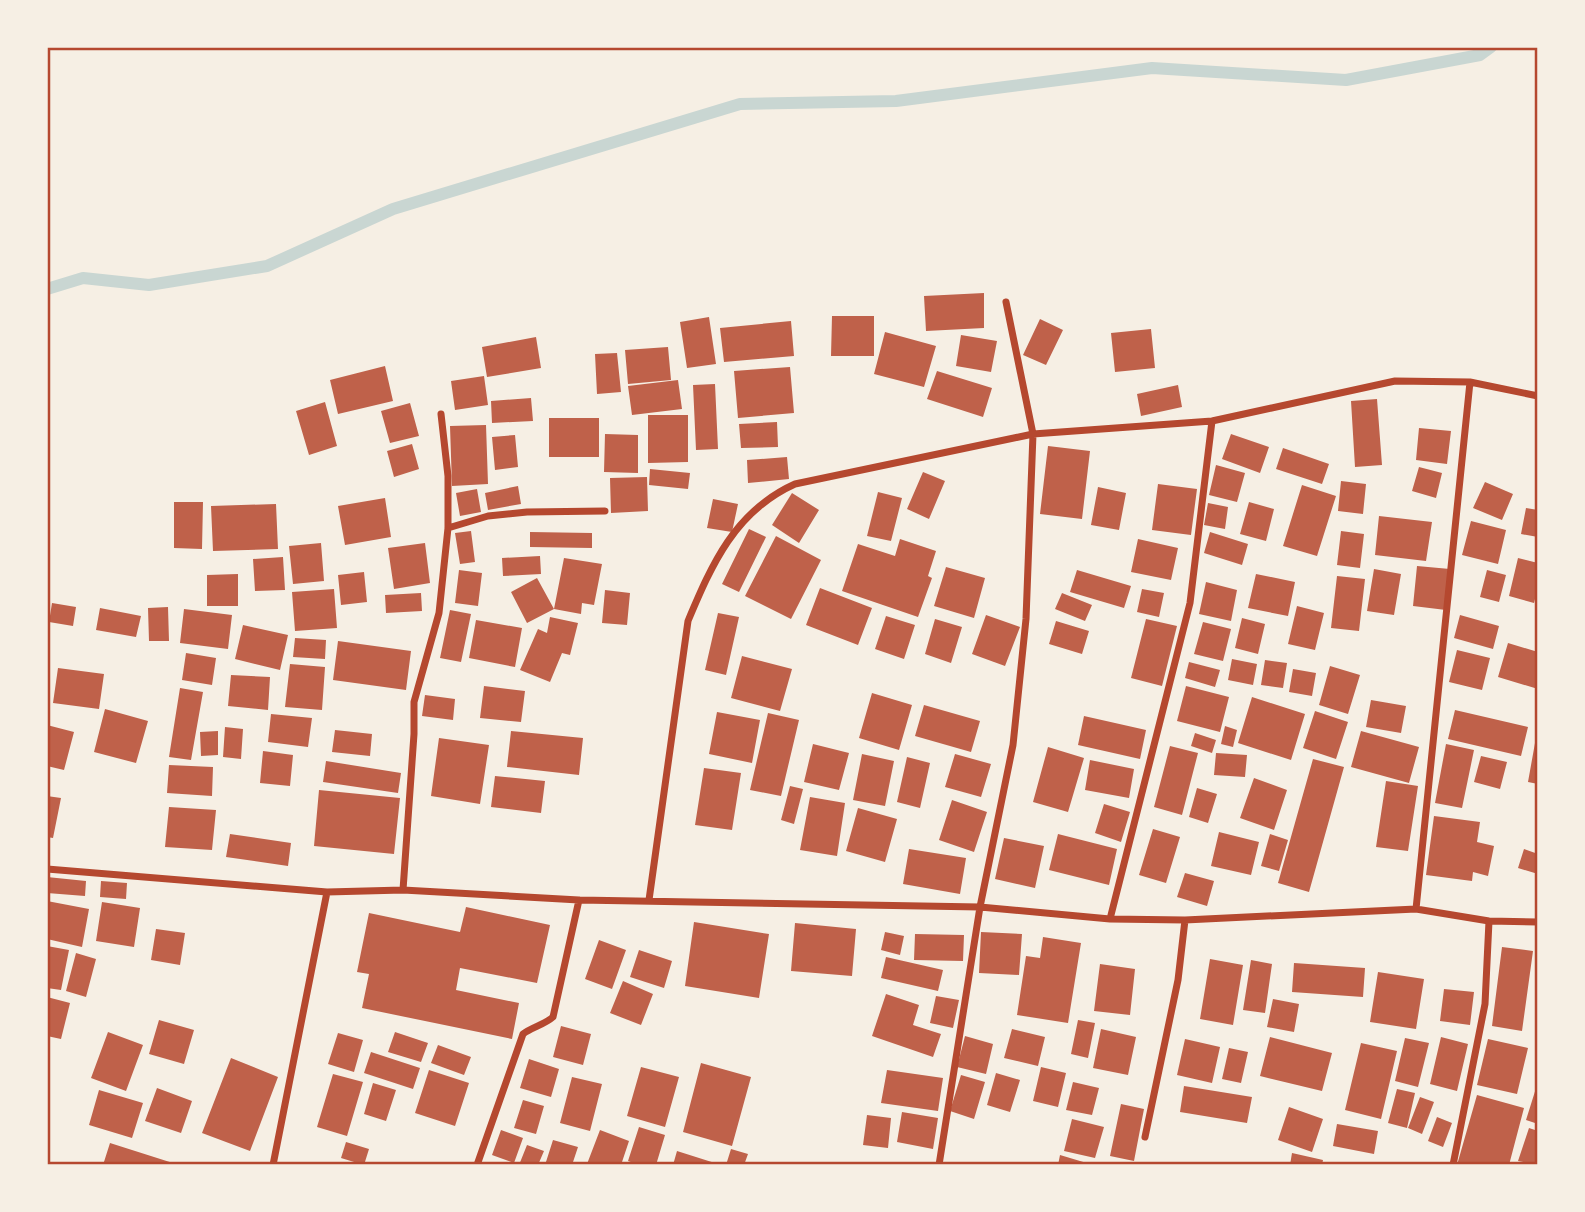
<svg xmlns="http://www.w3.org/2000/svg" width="1585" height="1212" viewBox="0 0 1585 1212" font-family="'Archivo Narrow',sans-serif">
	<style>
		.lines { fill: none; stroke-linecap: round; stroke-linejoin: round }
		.stream { stroke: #c9d6d2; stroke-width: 12 }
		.building { fill: #bf614a }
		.minor { stroke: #b5482f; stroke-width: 7 }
		.neatline { fill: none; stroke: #b5482f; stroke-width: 2.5 }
	</style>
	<rect width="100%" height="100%" fill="#f6efe4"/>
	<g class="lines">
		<!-- stream -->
		<path class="stream" d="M 47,289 L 83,278 L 149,285 L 267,266 L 393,209 L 740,104 L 896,101 L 1152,68 L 1346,80 L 1480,55 L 1491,47"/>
	</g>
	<!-- building -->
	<path class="building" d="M 984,293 L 984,328 L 926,331 L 924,296 Z
		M 832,316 L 874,316 L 874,356 L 831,356 Z
		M 709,317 L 716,364 L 687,368 L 680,322 Z
		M 1040,319 L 1063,330 L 1046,365 L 1023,355 Z
		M 791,321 L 794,356 L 724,362 L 720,328 Z
		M 1151,329 L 1155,368 L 1115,372 L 1111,333 Z
		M 885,332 L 936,346 L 924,387 L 874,374 Z
		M 961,335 L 997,341 L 991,372 L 956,366 Z
		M 536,337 L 541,368 L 487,377 L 482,347 Z
		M 668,347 L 671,380 L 628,384 L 625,350 Z
		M 617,353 L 621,392 L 597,394 L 595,354 Z
		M 385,366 L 393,401 L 338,414 L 330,380 Z
		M 790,367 L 794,413 L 738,418 L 734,371 Z
		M 937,371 L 992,388 L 983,417 L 927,399 Z
		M 484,376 L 488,405 L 455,410 L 451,381 Z
		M 678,380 L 682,409 L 632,415 L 628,386 Z
		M 715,384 L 718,449 L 696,450 L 693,385 Z
		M 1178,385 L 1182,407 L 1141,416 L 1137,394 Z
		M 531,398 L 533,421 L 492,423 L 491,401 Z
		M 1377,399 L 1382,465 L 1355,467 L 1351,401 Z
		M 325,402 L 337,446 L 309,455 L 296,411 Z
		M 410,403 L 419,436 L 390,443 L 381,411 Z
		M 648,415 L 688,415 L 688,462 L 648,463 Z
		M 549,418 L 599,418 L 599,457 L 549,457 Z
		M 777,422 L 778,447 L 741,448 L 739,424 Z
		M 486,425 L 488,484 L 452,486 L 450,426 Z
		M 1419,428 L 1451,431 L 1447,464 L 1416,460 Z
		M 605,434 L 638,435 L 638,473 L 604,472 Z
		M 1231,434 L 1269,447 L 1260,473 L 1222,459 Z
		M 515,435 L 518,467 L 495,470 L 492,437 Z
		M 412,444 L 419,469 L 394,477 L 387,451 Z
		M 1048,446 L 1090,451 L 1082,519 L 1040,514 Z
		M 1283,448 L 1329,464 L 1322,484 L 1276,469 Z
		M 787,457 L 789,479 L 748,483 L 747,460 Z
		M 1216,465 L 1245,473 L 1237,502 L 1209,495 Z
		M 1419,467 L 1442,473 L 1436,498 L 1412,491 Z
		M 650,469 L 690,473 L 688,489 L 649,485 Z
		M 923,472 L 945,481 L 929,519 L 907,509 Z
		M 647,477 L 648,511 L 611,513 L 610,478 Z
		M 1341,481 L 1366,484 L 1363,514 L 1338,511 Z
		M 1485,482 L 1513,494 L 1502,520 L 1473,508 Z
		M 1158,484 L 1197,489 L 1191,535 L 1152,530 Z
		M 1302,485 L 1336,496 L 1317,556 L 1283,546 Z
		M 518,486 L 521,504 L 488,510 L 485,493 Z
		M 1098,487 L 1126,493 L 1119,530 L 1091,525 Z
		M 477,489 L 481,512 L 460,516 L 456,493 Z
		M 878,492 L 902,498 L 891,541 L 867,536 Z
		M 792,493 L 819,510 L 799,543 L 772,525 Z
		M 385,498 L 391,537 L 345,545 L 338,506 Z
		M 713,499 L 738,504 L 732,532 L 707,528 Z
		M 174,502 L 203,502 L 202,549 L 174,548 Z
		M 1249,502 L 1274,509 L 1266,541 L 1240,534 Z
		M 1208,503 L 1228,507 L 1225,529 L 1204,525 Z
		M 276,504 L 278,549 L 213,551 L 211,506 Z
		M 1526,508 L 1538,510 L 1538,537 L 1521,534 Z
		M 1379,516 L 1432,522 L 1426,561 L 1375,555 Z
		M 1471,521 L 1506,530 L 1498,564 L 1462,555 Z
		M 749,529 L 766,537 L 739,592 L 722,584 Z
		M 471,531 L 475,562 L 460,564 L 455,533 Z
		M 1341,531 L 1364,534 L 1360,568 L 1337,565 Z
		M 530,532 L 592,533 L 592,548 L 530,547 Z
		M 1210,532 L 1248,544 L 1242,565 L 1204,553 Z
		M 776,536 L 821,560 L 791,619 L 745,596 Z
		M 900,539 L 936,551 L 928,576 L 932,578 L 918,617 L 842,591 L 858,544 L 895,556 Z
		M 1138,539 L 1178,548 L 1171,580 L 1131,572 Z
		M 321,543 L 324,581 L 293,584 L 289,546 Z
		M 425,543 L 430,583 L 394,589 L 388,548 Z
		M 540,556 L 541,574 L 503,576 L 502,558 Z
		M 283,557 L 285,590 L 255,591 L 253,559 Z
		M 564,558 L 602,564 L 594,605 L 582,603 L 581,614 L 554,609 Z
		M 1518,558 L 1538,563 L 1538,587 L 1534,603 L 1509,596 Z
		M 1417,566 L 1450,569 L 1446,610 L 1413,606 Z
		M 946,567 L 985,578 L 974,618 L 934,606 Z
		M 1374,569 L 1401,574 L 1394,615 L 1367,611 Z
		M 459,570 L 482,573 L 478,606 L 455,603 Z
		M 1077,570 L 1131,586 L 1124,608 L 1070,592 Z
		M 1487,570 L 1506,575 L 1499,602 L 1480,597 Z
		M 364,572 L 367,602 L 341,605 L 338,575 Z
		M 238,574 L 238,606 L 207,606 L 207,575 Z
		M 1256,574 L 1295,582 L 1288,616 L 1248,608 Z
		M 1337,576 L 1365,579 L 1359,631 L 1331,628 Z
		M 537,578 L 554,609 L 527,623 L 511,592 Z
		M 1206,582 L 1237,590 L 1231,621 L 1199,614 Z
		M 820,588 L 872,608 L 858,645 L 806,625 Z
		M 334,589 L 337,628 L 295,631 L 292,592 Z
		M 1142,589 L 1164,593 L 1159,617 L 1137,612 Z
		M 605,590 L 630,593 L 627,625 L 602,623 Z
		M 421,593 L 422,611 L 386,613 L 385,595 Z
		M 1062,593 L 1092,605 L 1085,621 L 1055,609 Z
		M 52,603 L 76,607 L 73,626 L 49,622 Z
		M 1297,606 L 1324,613 L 1315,650 L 1288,644 Z
		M 168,607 L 169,641 L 149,641 L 148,608 Z
		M 100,608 L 141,616 L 136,637 L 96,630 Z
		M 184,609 L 232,615 L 228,649 L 180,643 Z
		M 450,610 L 471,614 L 461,662 L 440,658 Z
		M 718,613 L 739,617 L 726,675 L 705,670 Z
		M 986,615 L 1020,627 L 1005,666 L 972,654 Z
		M 1460,615 L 1499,626 L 1493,649 L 1454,638 Z
		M 886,616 L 915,625 L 904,659 L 875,649 Z
		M 550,617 L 578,623 L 570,655 L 562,653 L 550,682 L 520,670 L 538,629 L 547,633 Z
		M 1242,618 L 1265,624 L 1258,654 L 1235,648 Z
		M 935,619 L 962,627 L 951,663 L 925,654 Z
		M 1146,619 L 1177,626 L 1162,686 L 1131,678 Z
		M 476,620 L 522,628 L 515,667 L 469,658 Z
		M 1056,621 L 1089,631 L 1082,654 L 1049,644 Z
		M 1203,622 L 1231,629 L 1223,661 L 1194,654 Z
		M 243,625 L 288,635 L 280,670 L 235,659 Z
		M 295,638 L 326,640 L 325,659 L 293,657 Z
		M 338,641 L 411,651 L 406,690 L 333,680 Z
		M 1508,643 L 1538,652 L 1538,689 L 1498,677 Z
		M 1457,650 L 1490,658 L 1482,690 L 1449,682 Z
		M 186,653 L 216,658 L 212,685 L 182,680 Z
		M 742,656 L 792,669 L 780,711 L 731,698 Z
		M 1232,659 L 1257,664 L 1253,685 L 1228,680 Z
		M 1265,660 L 1287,663 L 1283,688 L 1261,685 Z
		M 1189,662 L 1220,670 L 1215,687 L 1185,678 Z
		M 290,664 L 325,667 L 322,710 L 285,707 Z
		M 1330,666 L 1360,675 L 1348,714 L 1319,705 Z
		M 58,668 L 104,674 L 99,709 L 53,703 Z
		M 1293,669 L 1316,673 L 1312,696 L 1289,692 Z
		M 231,675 L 270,677 L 268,710 L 228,706 Z
		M 484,686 L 525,691 L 521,722 L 480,718 Z
		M 1186,686 L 1229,697 L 1220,732 L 1177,721 Z
		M 180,688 L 203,692 L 191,760 L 169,757 Z
		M 872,693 L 912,705 L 899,750 L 859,738 Z
		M 425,695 L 455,699 L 453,720 L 422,716 Z
		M 1252,697 L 1305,714 L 1291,760 L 1238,743 Z
		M 1371,700 L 1406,706 L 1401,733 L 1366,727 Z
		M 924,705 L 980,721 L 971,752 L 915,736 Z
		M 105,709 L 148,721 L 136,763 L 94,752 Z
		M 1455,710 L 1528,727 L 1521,756 L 1448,739 Z
		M 1315,711 L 1348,722 L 1336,759 L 1303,748 Z
		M 717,712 L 760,720 L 752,763 L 709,754 Z
		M 768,713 L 799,720 L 781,796 L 750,790 Z
		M 271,714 L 312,718 L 308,747 L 268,742 Z
		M 1084,716 L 1146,730 L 1140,759 L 1078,745 Z
		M 47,725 L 74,732 L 64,770 L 47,766 Z
		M 1225,726 L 1237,730 L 1233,747 L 1221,744 Z
		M 225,727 L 243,729 L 241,759 L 223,757 Z
		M 335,730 L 372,734 L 370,756 L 332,752 Z
		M 218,731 L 218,755 L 201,756 L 200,732 Z
		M 511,731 L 583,738 L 579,775 L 507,767 Z
		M 1361,731 L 1419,747 L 1409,783 L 1351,767 Z
		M 1195,733 L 1216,740 L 1212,753 L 1191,746 Z
		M 439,738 L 489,745 L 480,804 L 431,796 Z
		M 1535,743 L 1538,743 L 1538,784 L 1528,782 Z
		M 813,744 L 849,753 L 839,790 L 804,782 Z
		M 1446,744 L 1474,750 L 1462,808 L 1435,803 Z
		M 1170,746 L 1198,753 L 1182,815 L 1154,807 Z
		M 1048,747 L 1084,758 L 1068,812 L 1033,802 Z
		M 263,751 L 293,755 L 290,786 L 260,783 Z
		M 1216,753 L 1247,755 L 1245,777 L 1214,775 Z
		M 862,754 L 894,761 L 885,806 L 853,800 Z
		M 955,754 L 991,764 L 981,797 L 945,787 Z
		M 1481,756 L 1507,762 L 1500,789 L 1474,782 Z
		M 907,757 L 930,763 L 920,808 L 897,802 Z
		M 1313,759 L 1344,767 L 1309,892 L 1278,883 Z
		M 1090,760 L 1134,769 L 1129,798 L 1085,790 Z
		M 326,761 L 401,773 L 398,793 L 323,782 Z
		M 169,765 L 213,767 L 212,796 L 167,793 Z
		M 704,768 L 741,773 L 732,830 L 695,825 Z
		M 495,776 L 545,781 L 541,813 L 491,807 Z
		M 1254,778 L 1287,790 L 1274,830 L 1240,818 Z
		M 1386,781 L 1418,786 L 1408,851 L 1376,847 Z
		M 790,786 L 803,789 L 794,824 L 781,820 Z
		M 1197,788 L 1217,794 L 1208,823 L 1189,817 Z
		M 319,790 L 400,798 L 394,854 L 314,846 Z
		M 47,796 L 61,798 L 53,838 L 47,837 Z
		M 810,797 L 845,803 L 837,856 L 800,850 Z
		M 952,800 L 987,812 L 974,852 L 939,840 Z
		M 1104,804 L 1130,812 L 1121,842 L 1095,833 Z
		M 169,807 L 216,810 L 212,850 L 165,847 Z
		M 858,808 L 897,819 L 885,862 L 846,851 Z
		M 1434,816 L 1480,822 L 1477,842 L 1494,846 L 1488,876 L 1473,872 L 1472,881 L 1426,875 Z
		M 1153,829 L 1180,837 L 1166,883 L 1139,875 Z
		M 1219,832 L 1259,842 L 1251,875 L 1211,866 Z
		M 230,834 L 291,843 L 288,866 L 226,857 Z
		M 1058,834 L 1117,849 L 1109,885 L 1049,870 Z
		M 1270,834 L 1288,840 L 1279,871 L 1261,866 Z
		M 1004,838 L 1044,846 L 1035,888 L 995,879 Z
		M 909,849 L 966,858 L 960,894 L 903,884 Z
		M 1524,849 L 1538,854 L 1538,874 L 1518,868 Z
		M 1185,873 L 1214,881 L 1207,906 L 1177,897 Z
		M 47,877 L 86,881 L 85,896 L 47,893 Z
		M 101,881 L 127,883 L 126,899 L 100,897 Z
		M 47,901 L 89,909 L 82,947 L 47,939 Z
		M 102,902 L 140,908 L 134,947 L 96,941 Z
		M 466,907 L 550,925 L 537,983 L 460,968 L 456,990 L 519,1003 L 512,1039 L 362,1008 L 369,974 L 357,972 L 369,913 L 460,932 Z
		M 694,922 L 769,934 L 759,998 L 685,986 Z
		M 795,923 L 856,929 L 852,976 L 791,971 Z
		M 156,929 L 185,933 L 180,965 L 151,960 Z
		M 885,932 L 904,936 L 900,955 L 881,950 Z
		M 981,932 L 1022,934 L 1019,975 L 979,973 Z
		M 915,934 L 964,935 L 963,961 L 914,960 Z
		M 1043,937 L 1081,943 L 1068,1023 L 1017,1015 L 1026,956 L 1040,958 Z
		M 599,940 L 626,950 L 612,989 L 585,979 Z
		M 47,946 L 69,950 L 61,990 L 47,988 Z
		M 1502,947 L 1533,951 L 1522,1031 L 1492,1026 Z
		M 639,950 L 672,961 L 664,988 L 630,977 Z
		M 76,953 L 96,959 L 86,997 L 66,991 Z
		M 886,957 L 943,970 L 938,991 L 881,978 Z
		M 1210,959 L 1243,965 L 1233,1025 L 1200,1019 Z
		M 1251,960 L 1272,964 L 1265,1013 L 1243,1010 Z
		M 1294,963 L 1365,968 L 1363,997 L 1292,992 Z
		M 1100,964 L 1135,969 L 1130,1015 L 1094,1011 Z
		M 1378,972 L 1424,979 L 1416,1029 L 1370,1022 Z
		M 623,981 L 653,994 L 641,1025 L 610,1013 Z
		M 1444,989 L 1474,992 L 1470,1025 L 1440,1021 Z
		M 886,994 L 919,1005 L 913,1025 L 941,1034 L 933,1057 L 872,1036 Z
		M 936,996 L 959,1000 L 953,1028 L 930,1023 Z
		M 47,997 L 70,1003 L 61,1039 L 47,1036 Z
		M 1273,999 L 1299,1004 L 1294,1032 L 1267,1027 Z
		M 159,1020 L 194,1030 L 184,1064 L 149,1054 Z
		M 1078,1020 L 1095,1023 L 1088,1058 L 1071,1054 Z
		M 561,1026 L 591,1034 L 583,1065 L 553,1057 Z
		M 1012,1029 L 1045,1037 L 1038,1066 L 1004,1058 Z
		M 1101,1029 L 1136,1037 L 1128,1075 L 1093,1068 Z
		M 108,1032 L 143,1045 L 126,1091 L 91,1078 Z
		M 395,1032 L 428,1043 L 421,1062 L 388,1052 Z
		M 338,1033 L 363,1040 L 354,1072 L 328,1064 Z
		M 965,1036 L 993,1044 L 986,1074 L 957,1067 Z
		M 1270,1037 L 1332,1053 L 1322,1091 L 1260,1076 Z
		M 1441,1037 L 1468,1044 L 1457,1091 L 1430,1084 Z
		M 1405,1038 L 1429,1043 L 1418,1087 L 1395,1081 Z
		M 1185,1039 L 1220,1047 L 1212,1083 L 1177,1075 Z
		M 1488,1039 L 1528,1048 L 1517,1094 L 1477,1085 Z
		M 1361,1043 L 1397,1051 L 1381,1119 L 1345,1110 Z
		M 438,1045 L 471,1057 L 464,1075 L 431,1063 Z
		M 1229,1048 L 1248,1052 L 1241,1083 L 1222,1079 Z
		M 371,1052 L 420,1068 L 413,1089 L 364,1073 Z
		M 231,1058 L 278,1077 L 250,1151 L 202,1133 Z
		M 529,1059 L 559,1069 L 551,1097 L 520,1088 Z
		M 701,1063 L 751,1077 L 732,1146 L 683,1132 Z
		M 641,1067 L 679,1077 L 665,1127 L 627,1116 Z
		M 1041,1067 L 1066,1073 L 1058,1107 L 1033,1101 Z
		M 429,1070 L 469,1083 L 455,1126 L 415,1113 Z
		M 887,1070 L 943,1078 L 938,1111 L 881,1103 Z
		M 996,1073 L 1020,1080 L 1010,1112 L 987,1105 Z
		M 333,1074 L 363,1082 L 347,1136 L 317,1127 Z
		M 961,1075 L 985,1082 L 974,1119 L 950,1111 Z
		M 572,1077 L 602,1084 L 590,1131 L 560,1123 Z
		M 1073,1082 L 1099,1088 L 1092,1115 L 1066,1110 Z
		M 373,1083 L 396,1090 L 386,1121 L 364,1114 Z
		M 1537,1085 L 1538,1085 L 1538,1124 L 1526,1120 Z
		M 1184,1086 L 1252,1097 L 1247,1123 L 1180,1112 Z
		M 157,1088 L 192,1101 L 181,1133 L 145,1121 Z
		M 1397,1089 L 1415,1093 L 1407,1128 L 1388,1123 Z
		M 99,1090 L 143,1103 L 132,1138 L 89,1125 Z
		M 1477,1095 L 1524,1108 L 1509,1165 L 1457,1165 Z
		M 1420,1097 L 1434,1102 L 1422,1134 L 1408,1128 Z
		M 523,1100 L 544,1106 L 536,1134 L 514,1128 Z
		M 1121,1104 L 1144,1109 L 1134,1161 L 1110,1156 Z
		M 1289,1107 L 1323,1119 L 1312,1152 L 1278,1140 Z
		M 902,1112 L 938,1118 L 933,1149 L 897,1142 Z
		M 867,1115 L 891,1118 L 888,1148 L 863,1145 Z
		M 1437,1117 L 1452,1123 L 1443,1147 L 1428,1141 Z
		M 1072,1119 L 1104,1127 L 1095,1158 L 1064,1151 Z
		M 1337,1124 L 1378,1131 L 1374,1154 L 1333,1146 Z
		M 639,1127 L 665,1135 L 656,1165 L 639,1165 L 628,1161 Z
		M 1529,1128 L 1538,1131 L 1538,1165 L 1518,1161 Z
		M 501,1130 L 523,1138 L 514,1163 L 492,1155 Z
		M 600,1130 L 629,1141 L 621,1165 L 587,1164 Z
		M 553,1140 L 578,1147 L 572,1165 L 545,1165 Z
		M 346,1142 L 369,1149 L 364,1165 L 341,1158 Z
		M 110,1143 L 176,1164 L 176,1165 L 103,1165 Z
		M 527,1145 L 544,1151 L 538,1165 L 519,1165 Z
		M 731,1149 L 748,1154 L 744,1165 L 726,1165 Z
		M 677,1151 L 718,1164 L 718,1165 L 673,1165 Z
		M 1292,1153 L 1323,1160 L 1322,1165 L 1290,1165 Z
		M 1060,1155 L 1090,1164 L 1090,1165 L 1058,1165 Z"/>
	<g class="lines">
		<!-- minor -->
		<path class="minor" d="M 448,528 L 488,516 L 527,512 L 605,511
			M 47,869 L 327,892 L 403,890 L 579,900 L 980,907 L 1110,919 L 1185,920 L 1416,909 L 1489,921 L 1538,922
			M 403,890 L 414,734 L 414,702 L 439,613 L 448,528 L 448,476 L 441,414
			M 649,900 L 688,621 C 712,564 735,511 795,484 L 1033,434 L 1212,421 L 1395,381 L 1470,382 L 1538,396
			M 1416,909 L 1470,382
			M 1110,919 L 1190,603 L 1212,421
			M 1145,1137 L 1178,980 L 1185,920
			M 273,1165 L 327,892
			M 477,1165 L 523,1034 C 532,1027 544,1025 553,1017 L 579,900
			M 939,1165 L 980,907 L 1013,745 L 1026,619 L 1033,434 L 1006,302
			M 1453,1165 L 1485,1004 L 1489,921"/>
	</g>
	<!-- border -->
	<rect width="1585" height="1212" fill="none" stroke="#f6efe4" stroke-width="98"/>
	<rect x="49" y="49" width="1487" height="1114" class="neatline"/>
</svg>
